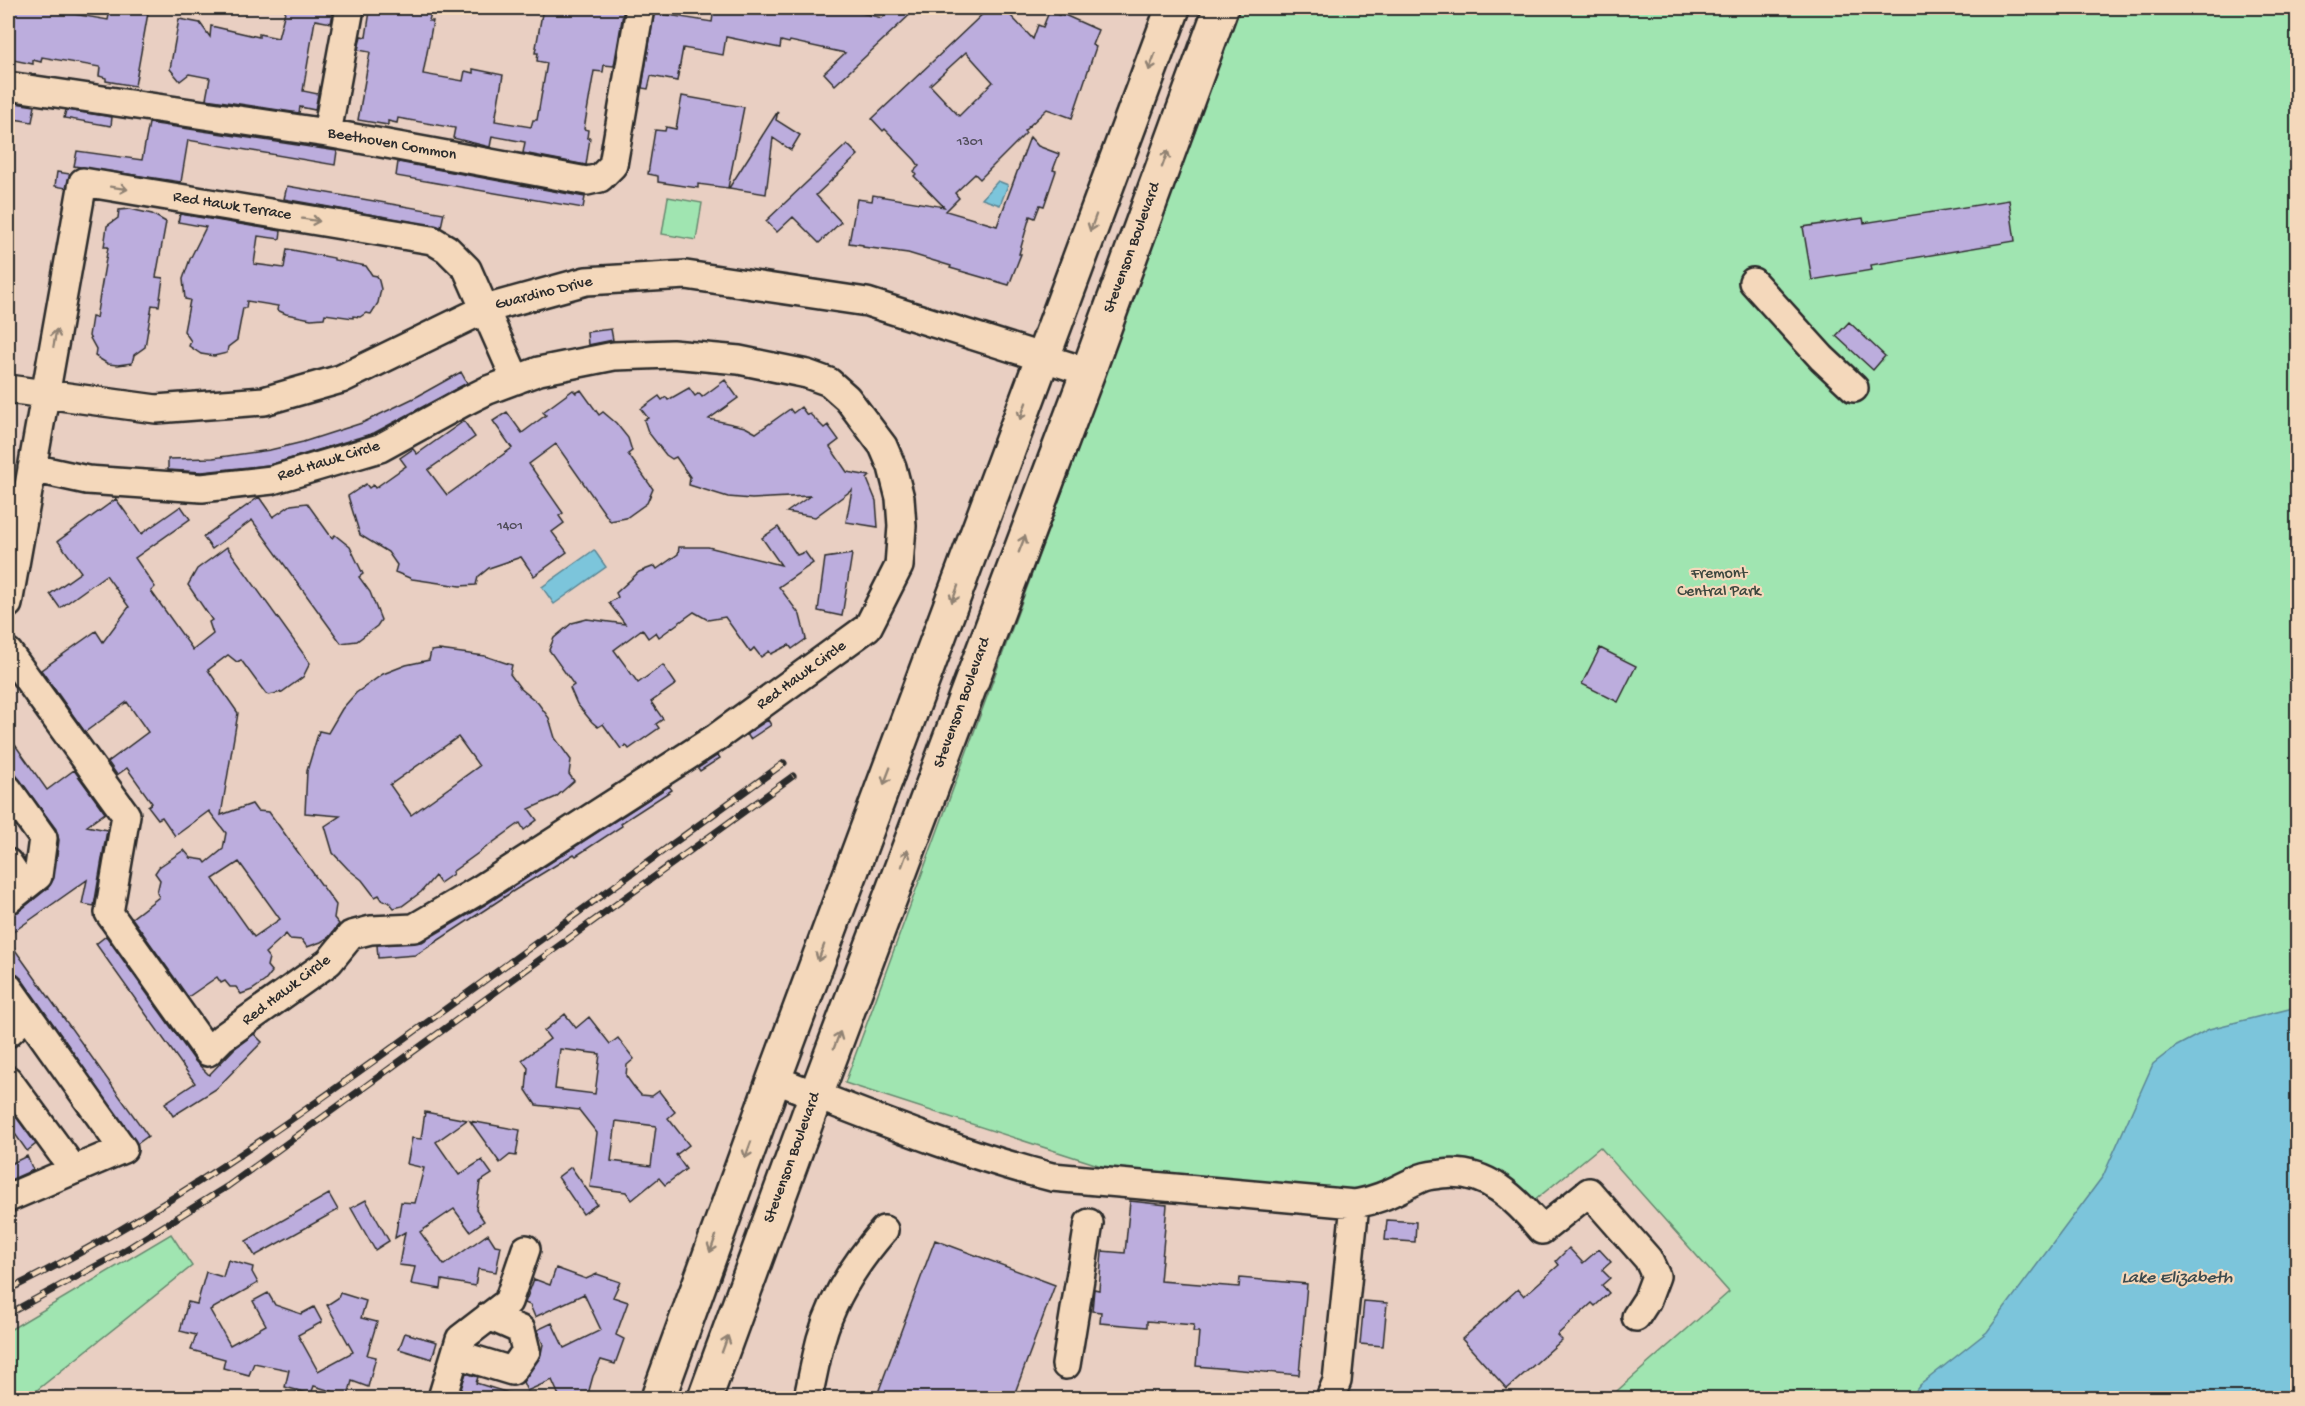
<svg xmlns="http://www.w3.org/2000/svg" width="2305" height="1406" viewBox="0 0 2305 1406" font-family="'Gochi Hand',sans-serif">
	<style>
		.green { fill: #a0e5b1; stroke: #66886e; stroke-width: 1.5 }
		.water { fill: #7bc5db; stroke: #5b8795; stroke-width: 1.5 }
		.building { fill: #bcaddd; stroke: #2b2b2b; stroke-width: 1.5; fill-rule: evenodd }
		.lines { fill: none; stroke-linecap: round; stroke-linejoin: round }
		.minor-casing { stroke: #2b2b2b; stroke-width: 32 }
		.major-casing { stroke: #2b2b2b; stroke-width: 38 }
		.minor { stroke: #f4d8bb; stroke-width: 27 }
		.major { stroke: #f4d8bb; stroke-width: 33 }
		.rail-casing { stroke: #2b2b2b; stroke-width: 7 }
		.rail { stroke: #f4d8bb; stroke-width: 4.5; stroke-dasharray: 14; stroke-linecap: butt }
		.oneway { stroke: #908273 }
		.labels { text-anchor: middle; dominant-baseline: central; stroke-width: 4.5; stroke-linejoin: round; paint-order: stroke }
		.number-label { font-size: 14px; fill: #4f4c58 }
		.street-label { font-size: 16px; fill: #2b2b2b; stroke: #f4d8bb }
		.park-label { font-size: 16px; fill: #3d473f; stroke: #f4d8bb }
		.water-label { font-size: 18px; font-style: italic; fill: #3b4a4e; stroke: #f4d8bb }
	</style>
	<rect width="100%" height="100%" fill="#e9cfc2"/>
	<filter id="ink" filterUnits="userSpaceOnUse"><feTurbulence type="fractalNoise" baseFrequency=".0167" numOctaves="2"/><feDisplacementMap in="SourceGraphic" scale="12" xChannelSelector="R" yChannelSelector="G"/><feConvolveMatrix kernelMatrix="1 2 1 2 8 2 1 2 1" color-interpolation-filters="sRGB"/></filter>
	<g filter="url(#ink)">
		<!-- green -->
		<path class="green" d="M 1240,8 L 2297,8 L 2297,1398 L 1609,1398 L 1729,1292 L 1600,1147 L 1530,1204 L 1476,1168 L 1360,1194 L 1123,1173 L 845,1083 Z
			M 668,197 L 702,203 L 696,240 L 662,234 Z
			M 171,1234 L 192,1266 L 27,1398 L 8,1398 L 8,1331 Z"/>
		<!-- water -->
		<path class="water" d="M 998,181 L 1008,185 L 1000,205 L 982,199 Z
			M 594,550 L 606,567 L 554,604 L 542,587 Z
			M 2297,1004 L 2297,1398 L 1910,1398 L 1920,1385 L 1987,1332 L 2103,1176 L 2153,1064 L 2175,1047 L 2209,1029 L 2289,1009 Z"/>
		<!-- building -->
		<path class="building" d="M 11,8 L 51,8 L 50,10 L 108,20 L 110,10 L 118,12 L 118,8 L 148,13 L 135,86 L 106,81 L 106,78 L 99,76 L 100,67 L 42,57 L 41,62 L 33,60 L 33,64 L 8,59 L 8,30 Z
			M 286,8 L 334,8 L 331,23 L 315,20 L 303,91 L 318,94 L 315,110 L 300,107 L 299,113 L 206,99 L 210,78 L 189,74 L 180,81 L 170,69 L 179,19 L 200,23 L 210,37 L 211,26 L 259,37 L 259,34 L 278,38 Z
			M 375,8 L 425,8 L 425,12 L 431,12 L 429,21 L 433,21 L 423,74 L 463,81 L 465,71 L 473,73 L 473,69 L 503,75 L 495,121 L 531,127 L 533,120 L 537,120 L 547,63 L 537,61 L 538,53 L 535,53 L 543,8 L 624,8 L 614,66 L 604,65 L 603,72 L 594,71 L 584,129 L 588,130 L 587,138 L 590,138 L 586,165 L 523,153 L 525,142 L 492,136 L 490,147 L 453,138 L 455,128 L 398,118 L 397,123 L 388,121 L 388,125 L 358,120 L 370,52 L 358,50 L 361,36 L 366,37 L 370,11 L 374,11 Z
			M 655,8 L 662,8 L 661,14 L 712,22 L 714,8 L 854,8 L 853,11 L 882,18 L 892,8 L 917,8 L 835,85 L 824,73 L 845,53 L 790,41 L 789,43 L 781,41 L 780,48 L 726,37 L 723,55 L 683,48 L 677,81 L 651,76 L 648,89 L 642,88 Z
			M 989,8 L 1012,8 L 1006,13 L 1010,15 L 1033,39 L 1038,25 L 1043,27 L 1049,12 L 1059,15 L 1060,13 L 1098,30 L 1092,45 L 1096,47 L 1072,118 L 1047,109 L 1024,131 L 1026,133 L 980,179 L 975,174 L 955,193 L 959,198 L 946,211 L 997,226 L 1030,137 L 1038,146 L 1059,154 L 1053,170 L 1056,171 L 1044,206 L 1040,205 L 1035,218 L 1030,216 L 1019,254 L 1021,254 L 1009,285 L 950,268 L 951,266 L 908,253 L 863,247 L 863,245 L 849,243 L 857,199 L 872,201 L 873,195 L 944,207 L 914,176 L 916,174 L 914,171 L 919,166 L 915,160 L 885,129 L 883,131 L 872,119 ZM 966,52 L 993,82 L 959,116 L 930,85 Z
			M 682,96 L 744,107 L 728,188 L 698,184 L 698,188 L 658,182 L 658,176 L 648,174 L 655,130 L 665,131 L 666,127 L 676,129 Z
			M 8,102 L 35,106 L 32,122 L 8,118 Z
			M 66,110 L 112,117 L 111,126 L 64,118 Z
			M 778,111 L 776,120 L 800,135 L 791,150 L 773,138 L 766,194 L 729,188 Z
			M 149,123 L 337,151 L 335,165 L 188,140 L 181,182 L 74,166 L 77,151 L 142,160 Z
			M 847,144 L 858,155 L 816,195 L 841,222 L 819,243 L 793,217 L 777,232 L 766,221 Z
			M 398,162 L 585,197 L 583,208 L 396,176 Z
			M 57,172 L 70,174 L 66,188 L 55,186 Z
			M 287,186 L 444,213 L 441,227 L 284,199 Z
			M 2009,200 L 2015,241 L 1871,265 L 1872,270 L 1812,280 L 1803,227 L 1863,218 L 1864,223 Z
			M 130,209 L 152,214 L 166,222 L 156,277 L 163,278 L 159,306 L 152,305 L 145,347 L 134,355 L 132,363 L 118,365 L 108,364 L 95,356 L 96,349 L 89,336 L 92,317 L 96,318 L 108,247 L 104,247 L 107,226 L 118,218 L 119,210 Z
			M 180,214 L 281,231 L 280,239 L 258,236 L 254,264 L 284,268 L 287,249 L 334,258 L 334,260 L 366,266 L 372,275 L 377,276 L 379,281 L 381,289 L 378,303 L 371,314 L 366,313 L 360,317 L 353,316 L 353,318 L 325,314 L 324,318 L 311,319 L 286,314 L 277,310 L 278,306 L 247,301 L 246,308 L 243,308 L 237,340 L 228,347 L 227,353 L 214,356 L 201,354 L 189,346 L 191,341 L 184,331 L 190,300 L 185,299 L 183,279 L 190,259 L 206,227 L 178,222 Z
			M 1849,322 L 1885,356 L 1873,370 L 1836,336 Z
			M 611,329 L 613,340 L 588,345 L 587,332 Z
			M 461,372 L 467,383 L 374,433 L 269,465 L 202,472 L 168,470 L 168,459 L 213,458 L 270,450 L 303,442 L 362,423 L 418,396 Z
			M 725,380 L 738,398 L 709,419 L 745,427 L 756,433 L 790,409 L 793,413 L 801,407 L 807,415 L 810,414 L 824,428 L 828,425 L 839,440 L 830,447 L 847,472 L 870,476 L 867,479 L 876,501 L 878,527 L 846,522 L 852,490 L 815,517 L 787,512 L 810,496 L 752,499 L 728,497 L 689,485 L 690,477 L 676,457 L 672,459 L 666,455 L 648,432 L 644,420 L 648,418 L 641,409 L 659,396 L 662,400 L 666,397 L 668,400 L 689,388 L 695,396 L 699,393 L 702,397 Z
			M 573,390 L 576,393 L 581,390 L 599,415 L 603,412 L 616,423 L 628,438 L 632,451 L 628,454 L 653,489 L 647,503 L 626,518 L 610,521 L 556,444 L 529,464 L 563,513 L 559,516 L 564,523 L 552,532 L 567,552 L 534,576 L 521,557 L 489,568 L 478,577 L 476,585 L 460,586 L 412,579 L 395,572 L 397,565 L 388,552 L 360,535 L 348,496 L 366,484 L 369,488 L 373,485 L 375,488 L 406,466 L 400,458 L 413,449 L 417,454 L 464,421 L 475,437 L 428,470 L 447,495 L 512,448 L 493,421 L 507,412 L 522,433 L 546,415 L 543,412 Z
			M 259,497 L 273,517 L 291,505 L 307,503 L 332,538 L 335,535 L 350,547 L 363,574 L 359,577 L 370,592 L 381,620 L 377,626 L 357,641 L 341,643 L 252,520 L 212,549 L 203,537 Z
			M 116,499 L 141,534 L 181,506 L 190,519 L 135,558 L 155,587 L 151,591 L 193,650 L 213,634 L 209,622 L 212,620 L 188,585 L 197,569 L 227,547 L 310,663 L 303,677 L 282,692 L 269,695 L 266,694 L 241,660 L 237,662 L 228,655 L 208,670 L 238,713 L 221,815 L 252,804 L 257,811 L 269,812 L 336,905 L 334,918 L 339,924 L 329,937 L 321,942 L 307,947 L 302,940 L 290,939 L 286,934 L 265,953 L 269,958 L 267,966 L 272,972 L 265,981 L 252,990 L 241,994 L 236,987 L 230,987 L 225,981 L 221,983 L 217,977 L 188,997 L 132,918 L 159,897 L 157,893 L 160,880 L 155,873 L 159,867 L 184,850 L 191,858 L 204,860 L 206,863 L 223,849 L 226,833 L 209,811 L 175,836 L 162,817 L 158,819 L 148,806 L 152,803 L 127,768 L 117,775 L 108,762 L 148,732 L 127,702 L 85,732 L 41,670 L 96,631 L 103,642 L 129,607 L 106,575 L 60,608 L 50,594 L 81,572 L 58,541 ZM 239,862 L 280,919 L 254,937 L 213,879 Z
			M 778,527 L 797,555 L 805,552 L 813,563 L 779,587 L 800,615 L 806,639 L 792,649 L 789,645 L 771,654 L 769,651 L 761,657 L 754,648 L 750,652 L 725,617 L 708,620 L 694,612 L 659,637 L 656,632 L 648,638 L 642,629 L 614,650 L 638,683 L 663,665 L 676,684 L 651,702 L 663,719 L 656,724 L 659,728 L 629,749 L 626,745 L 621,749 L 603,724 L 598,727 L 592,722 L 577,704 L 570,688 L 574,685 L 549,650 L 554,638 L 572,623 L 587,619 L 625,624 L 609,603 L 618,597 L 616,593 L 639,572 L 655,566 L 657,569 L 678,554 L 679,547 L 708,547 L 781,565 L 762,538 Z
			M 852,554 L 842,616 L 818,611 L 825,558 Z
			M 1600,648 L 1636,666 L 1618,702 L 1582,684 Z
			M 439,650 L 485,656 L 512,665 L 510,674 L 520,688 L 538,703 L 549,718 L 555,738 L 571,760 L 569,774 L 574,781 L 556,797 L 529,809 L 537,820 L 524,830 L 520,823 L 452,872 L 453,874 L 440,883 L 435,876 L 421,892 L 402,906 L 394,908 L 389,902 L 383,901 L 379,895 L 375,897 L 362,880 L 348,869 L 333,853 L 325,826 L 340,816 L 305,813 L 307,771 L 319,731 L 328,733 L 342,709 L 356,693 L 383,674 L 406,665 L 429,660 L 431,651 ZM 458,737 L 479,766 L 411,815 L 390,785 Z
			M 768,720 L 771,725 L 750,739 L 747,734 Z
			M 8,735 L 47,790 L 74,770 L 105,813 L 87,826 L 107,830 L 94,906 L 82,904 L 87,880 L 13,932 L 8,924 L 8,915 L 18,912 L 48,888 L 54,878 L 59,840 L 56,829 L 8,764 Z
			M 718,755 L 720,758 L 700,771 L 698,768 Z
			M 669,786 L 672,790 L 621,823 L 622,826 L 576,856 L 574,854 L 515,890 L 416,955 L 378,958 L 377,945 L 422,942 L 488,903 Z
			M 106,936 L 195,1061 L 209,1075 L 234,1049 L 254,1034 L 262,1042 L 216,1089 L 173,1116 L 165,1103 L 195,1083 L 96,944 Z
			M 8,940 L 148,1136 L 137,1144 L 21,978 L 8,967 Z
			M 565,1014 L 576,1028 L 589,1017 L 610,1044 L 618,1038 L 634,1059 L 627,1065 L 626,1076 L 634,1087 L 641,1095 L 652,1096 L 659,1091 L 675,1112 L 668,1118 L 689,1145 L 676,1155 L 686,1169 L 665,1185 L 659,1178 L 632,1200 L 626,1192 L 590,1187 L 597,1133 L 579,1110 L 536,1105 L 526,1090 L 528,1068 L 522,1060 L 550,1039 L 544,1031 ZM 560,1049 L 600,1054 L 595,1094 L 555,1089 ZM 616,1121 L 656,1126 L 651,1166 L 611,1161 Z
			M 8,1106 L 36,1144 L 27,1151 L 8,1124 Z
			M 425,1112 L 467,1120 L 436,1142 L 459,1175 L 482,1160 L 492,1174 L 480,1182 L 476,1209 L 484,1221 L 470,1231 L 454,1209 L 420,1232 L 444,1265 L 488,1234 L 495,1245 L 501,1246 L 496,1272 L 478,1269 L 475,1286 L 442,1280 L 441,1289 L 411,1284 L 415,1267 L 399,1265 L 405,1232 L 395,1238 L 401,1202 L 415,1203 L 424,1168 L 407,1164 L 412,1138 L 421,1139 Z
			M 470,1121 L 520,1130 L 516,1156 L 510,1155 L 500,1163 Z
			M 27,1156 L 33,1170 L 8,1181 L 8,1165 Z
			M 571,1167 L 597,1204 L 583,1214 L 558,1177 Z
			M 329,1194 L 338,1210 L 255,1256 L 246,1241 Z
			M 366,1200 L 389,1241 L 375,1250 L 351,1208 Z
			M 1130,1201 L 1167,1205 L 1160,1281 L 1239,1287 L 1240,1278 L 1307,1284 L 1299,1375 L 1196,1366 L 1199,1332 L 1193,1332 L 1194,1325 L 1147,1321 L 1147,1327 L 1100,1323 L 1101,1312 L 1092,1311 L 1094,1289 L 1099,1290 L 1102,1251 L 1125,1253 Z
			M 1387,1220 L 1416,1222 L 1415,1242 L 1385,1240 Z
			M 935,1240 L 1055,1285 L 1013,1398 L 876,1398 Z
			M 1569,1248 L 1583,1263 L 1599,1249 L 1611,1262 L 1602,1270 L 1610,1278 L 1602,1285 L 1609,1293 L 1595,1306 L 1592,1303 L 1557,1335 L 1562,1340 L 1507,1389 L 1462,1339 L 1518,1289 L 1524,1296 L 1559,1265 L 1556,1261 Z
			M 228,1260 L 253,1267 L 252,1272 L 258,1283 L 210,1310 L 230,1345 L 266,1325 L 253,1301 L 268,1293 L 275,1305 L 301,1314 L 314,1307 L 322,1322 L 298,1335 L 318,1371 L 353,1352 L 327,1305 L 338,1298 L 340,1293 L 366,1301 L 361,1318 L 377,1322 L 367,1355 L 376,1357 L 368,1387 L 352,1381 L 348,1396 L 314,1386 L 311,1394 L 285,1387 L 289,1370 L 254,1363 L 249,1375 L 223,1368 L 225,1359 L 191,1350 L 196,1335 L 180,1331 L 188,1302 L 197,1304 L 206,1272 L 223,1277 Z
			M 556,1268 L 586,1279 L 597,1274 L 620,1282 L 613,1297 L 628,1302 L 616,1335 L 624,1339 L 615,1364 L 601,1360 L 593,1376 L 587,1398 L 560,1398 L 552,1380 L 527,1391 L 523,1382 L 541,1354 L 543,1344 L 537,1330 L 552,1323 L 564,1348 L 601,1330 L 584,1294 L 535,1317 L 530,1305 L 525,1303 L 534,1279 L 550,1285 Z
			M 1364,1301 L 1387,1303 L 1383,1346 L 1360,1344 Z
			M 405,1333 L 437,1342 L 432,1359 L 399,1349 Z
			M 466,1373 L 478,1377 L 476,1383 L 515,1395 L 514,1398 L 458,1398 Z"/>
		<g class="lines">
			<!-- minor casing -->
			<g class="minor-casing">
				<path id="minor" d="M 8,86 L 327,133 L 587,181 L 600,178 L 613,165 L 640,8
					M 327,133 L 350,8
					M 1753,282 L 1822,358 L 1854,388
					M 8,389 L 156,409 L 264,401 L 341,379 L 485,309 L 586,281 L 686,275 L 867,302 L 1088,372
					M 8,604 L 83,182 L 432,240 L 447,249 L 467,269 L 516,380
					M 8,652 L 126,815 L 109,913 L 208,1052 L 222,1038 L 329,962 L 351,935 L 371,930 L 414,928 L 479,890 L 717,737 L 868,627 L 899,566 L 902,526 L 900,498 L 892,467 L 883,446 L 847,398 L 829,382 L 807,374 L 739,360 L 672,354 L 614,356 L 539,371 L 488,390 L 462,403 L 380,448 L 272,480 L 202,488 L 87,480 L 32,468
					M 8,789 L 43,838 L 38,876 L 8,900
					M 8,863 L 24,887
					M 8,987 L 123,1149 L 8,1198
					M 8,1033 L 27,1015
					M 774,1079 C 865,1114 957,1153 1052,1177 L 1355,1204 C 1383,1199 1395,1190 1419,1179 C 1426,1175 1435,1175 1442,1174 C 1486,1168 1516,1199 1542,1230 L 1589,1192 L 1648,1259 L 1656,1276 L 1647,1300 L 1636,1317
					M 8,1080 L 74,1170
					M 456,1354 L 512,1371 L 526,1351 L 521,1330 L 489,1316
					M 1066,1365 L 1089,1223
					M 442,1398 L 460,1339 L 508,1302 L 526,1249
					M 808,1398 C 812,1379 816,1358 821,1339 C 832,1299 857,1261 884,1230
					M 1330,1398 L 1337,1381 L 1355,1204"/>
			</g>
			<!-- major casing -->
			<g class="major-casing">
				<path id="major" d="M 658,1398 L 774,1079 L 1173,8
					M 705,1398 L 816,1095 L 1088,372 L 1221,8"/>
			</g>
			<!-- minor -->
			<use href="#minor" class="minor"/>
			<!-- major -->
			<use href="#major" class="major"/>
			<!-- rail casing -->
			<g class="rail-casing">
				<path id="rail" d="M 8,1290 C 160,1216 296,1118 433,1018 C 550,933 667,848 784,763
					M 8,1314 L 122,1252 L 228,1186 L 793,776"/>
			</g>
			<!-- rail -->
			<use href="#rail" class="rail"/>
		</g>
		<!-- one-way arrows -->
		<defs><path id="oneway-shaft" d="M-6 0H5M1.5-3L5.5 0L1.5 3" fill="none" stroke-width="1.6" stroke-linecap="round" stroke-linejoin="round" transform="scale(1.5)"/></defs>
		<g class="oneway">
			<use href="#oneway-shaft" transform="translate(1152 62) rotate(110)"/>
			<use href="#oneway-shaft" transform="translate(1165 159) rotate(-70)"/>
			<use href="#oneway-shaft" transform="translate(119 188) rotate(9)"/>
			<use href="#oneway-shaft" transform="translate(311 220) rotate(9)"/>
			<use href="#oneway-shaft" transform="translate(1093 223) rotate(110)"/>
			<use href="#oneway-shaft" transform="translate(55 338) rotate(-80)"/>
			<use href="#oneway-shaft" transform="translate(1023 411) rotate(110)"/>
			<use href="#oneway-shaft" transform="translate(1022 544) rotate(-69)"/>
			<use href="#oneway-shaft" transform="translate(955 594) rotate(110)"/>
			<use href="#oneway-shaft" transform="translate(887 776) rotate(111)"/>
			<use href="#oneway-shaft" transform="translate(905 858) rotate(-70)"/>
			<use href="#oneway-shaft" transform="translate(821 953) rotate(111)"/>
			<use href="#oneway-shaft" transform="translate(837 1040) rotate(-69)"/>
			<use href="#oneway-shaft" transform="translate(748 1150) rotate(110)"/>
			<use href="#oneway-shaft" transform="translate(713 1244) rotate(110)"/>
			<use href="#oneway-shaft" transform="translate(725 1344) rotate(-70)"/>
		</g>
	</g>
	<g class="labels">
		<!-- number labels -->
		<g class="number-label">
			<text x="970" y="142">1301</text>
			<text x="510" y="526">1401</text>
		</g>
		<!-- street labels -->
		<g class="street-label">
			<text transform="translate(392 145) rotate(10)">Beethoven Common</text>
			<text transform="translate(232 207) rotate(9)">Red Hawk Terrace</text>
			<text transform="translate(1133 248) rotate(-70)">Stevenson Boulevard</text>
			<text transform="translate(544 294) rotate(-14)">Guardino Drive</text>
			<text transform="translate(329 462) rotate(-17)">Red Hawk Circle</text>
			<text transform="translate(802 676) rotate(-36)">Red Hawk Circle</text>
			<text transform="translate(963 703) rotate(-70)">Stevenson Boulevard</text>
			<text transform="translate(287 991) rotate(-37)">Red Hawk Circle</text>
			<text transform="translate(793 1158) rotate(-70)">Stevenson Boulevard</text>
		</g>
		<!-- park labels -->
		<g class="park-label">
			<text x="1719" y="574">Fremont<tspan x="1719" dy="18">Central Park</tspan></text>
		</g>
		<!-- water labels -->
		<g class="water-label">
			<text x="2177" y="1278">Lake Elizabeth</text>
		</g>
	</g>
	<!-- margin -->
	<rect width="2305" height="1406" fill="none" stroke="#f4d8bb" stroke-width="30"/>
	<rect x="15" y="15" width="2275" height="1376" fill="none" stroke="#2b2b2b" stroke-width="2" filter="url(#ink)"/>
</svg>
